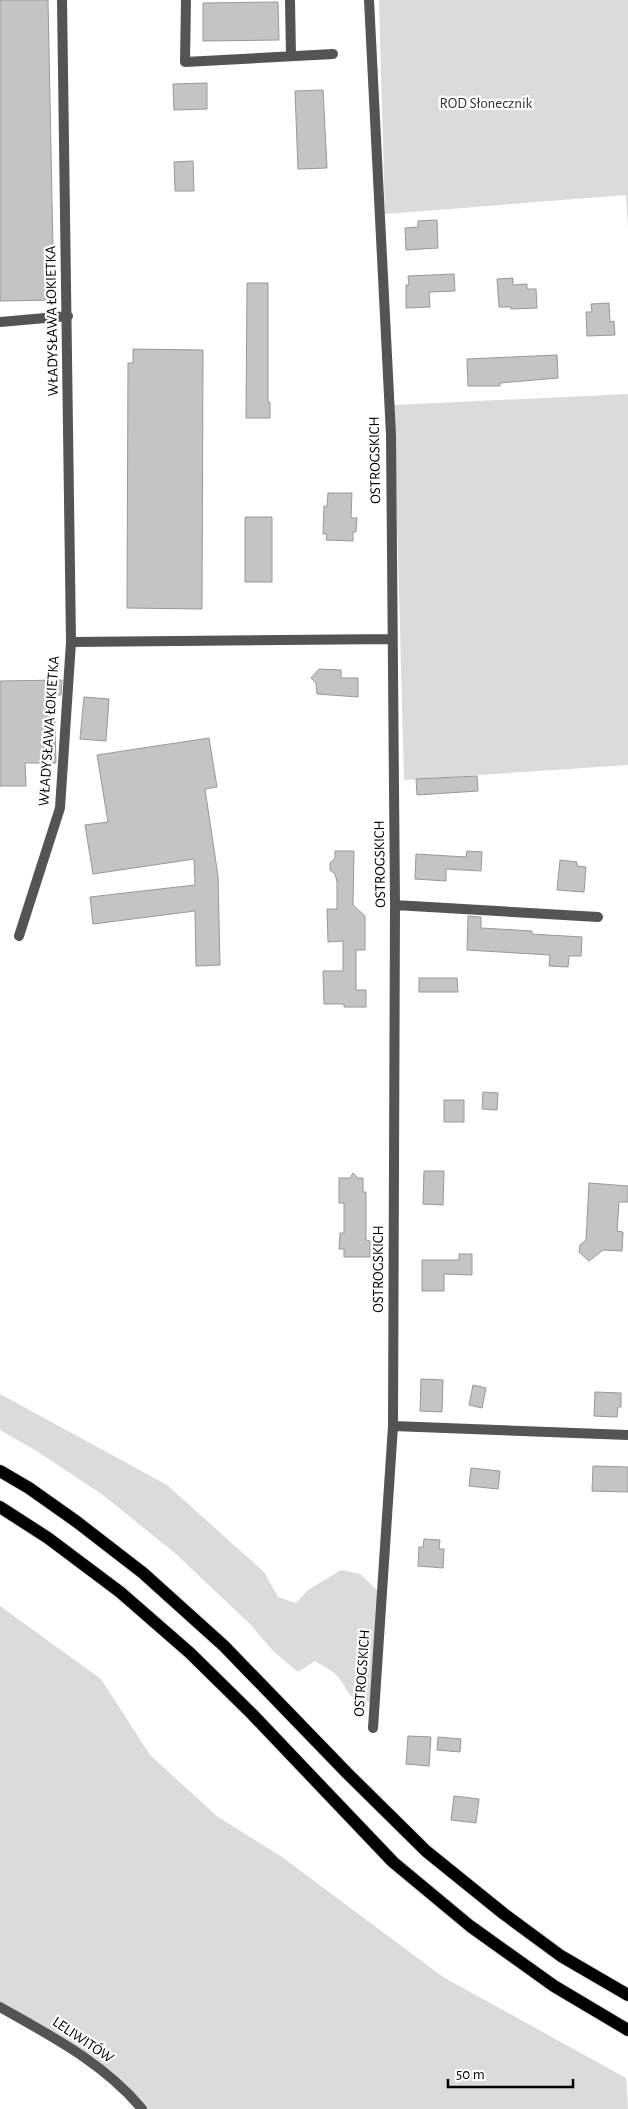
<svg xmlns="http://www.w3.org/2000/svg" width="628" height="2109" viewBox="0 0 628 2109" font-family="'Alegreya Sans',sans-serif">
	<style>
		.green { fill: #dbdbdb }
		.building { fill: #c4c4c4; stroke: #989898 }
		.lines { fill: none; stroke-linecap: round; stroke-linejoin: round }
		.primary-casing { stroke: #dbdbdb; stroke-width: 14 }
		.service { stroke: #545454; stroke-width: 10 }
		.minor { stroke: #545454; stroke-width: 10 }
		.primary { stroke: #000; stroke-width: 12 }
		.labels { text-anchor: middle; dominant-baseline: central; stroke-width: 4.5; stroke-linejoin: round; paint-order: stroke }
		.park-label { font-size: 15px; fill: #323232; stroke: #fff }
		.street-label { font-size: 15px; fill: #000; stroke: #fff }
	</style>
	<rect width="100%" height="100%" fill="#fff"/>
	<!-- green -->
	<path class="green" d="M 379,0 L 628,0 L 628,229 L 626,195 L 385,214 Z
		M 628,394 L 628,765 L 404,780 L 394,405 Z
		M 0,1394 L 167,1485 L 264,1572 L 278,1597 L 296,1603 L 308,1590 L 341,1570 L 360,1574 L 380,1593 L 372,1702 C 344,1700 351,1690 336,1675 C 330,1669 321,1665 315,1661 L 298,1672 L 272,1650 L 252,1626 L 176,1554 L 103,1495 L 35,1450 L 0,1430 Z
		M 0,1606 L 101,1679 L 150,1755 L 218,1817 L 282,1857 L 443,1977 L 626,2078 L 628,2109 L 140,2109 L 125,2090 L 96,2059 L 45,2027 L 0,2002 Z"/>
	<!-- building -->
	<path class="building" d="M 0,0 L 48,0 L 54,300 L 0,301 Z
		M 278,2 L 279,40 L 203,41 L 203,3 Z
		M 207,83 L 207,109 L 174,110 L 173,84 Z
		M 323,90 L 327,168 L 298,169 L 295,91 Z
		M 193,161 L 194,191 L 175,191 L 174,162 Z
		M 437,220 L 438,248 L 406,250 L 405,228 L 418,227 L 418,221 Z
		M 454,274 L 455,291 L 429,292 L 430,307 L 406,308 L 406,285 L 409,285 L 408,276 Z
		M 513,278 L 513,285 L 527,284 L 527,289 L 536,289 L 537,308 L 511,309 L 511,307 L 499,307 L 497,279 Z
		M 247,283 L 268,283 L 268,402 L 270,402 L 270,418 L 246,418 Z
		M 609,303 L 610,322 L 614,321 L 615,335 L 587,336 L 586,312 L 592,312 L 591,304 Z
		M 133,349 L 203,350 L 202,609 L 127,608 L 128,363 L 133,363 Z
		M 557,355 L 558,378 L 500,383 L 500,386 L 468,386 L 467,359 Z
		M 328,493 L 352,493 L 351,518 L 357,518 L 356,532 L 353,532 L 353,541 L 326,540 L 327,534 L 323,534 L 324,506 L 327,507 Z
		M 245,517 L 272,517 L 272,582 L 245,582 Z
		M 319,669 L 341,670 L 341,678 L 358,678 L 358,697 L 317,694 L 316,683 L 311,678 Z
		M 62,680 L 61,695 L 54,695 L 56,763 L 25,763 L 26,786 L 0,786 L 0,681 Z
		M 84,697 L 109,699 L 106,741 L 80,739 Z
		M 209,738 L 217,787 L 205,789 L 218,876 L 220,965 L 196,966 L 195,911 L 93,924 L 90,897 L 195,885 L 194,859 L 93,874 L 85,825 L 108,822 L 97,755 Z
		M 477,776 L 478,791 L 417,795 L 416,779 Z
		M 335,851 L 354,851 L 353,905 L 365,916 L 365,950 L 356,950 L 356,990 L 366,990 L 366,1007 L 344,1007 L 344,1004 L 324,1004 L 323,971 L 343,971 L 343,941 L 328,942 L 327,909 L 337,909 L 337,882 L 335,874 L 330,870 L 330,863 L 335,858 Z
		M 467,851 L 482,852 L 481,871 L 446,869 L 446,881 L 415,879 L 416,854 L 466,857 Z
		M 560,860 L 577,862 L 577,866 L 586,867 L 584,892 L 557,890 Z
		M 468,916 L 481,917 L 481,928 L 532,931 L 532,934 L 582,937 L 581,956 L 569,956 L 568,967 L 549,966 L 550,955 L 467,950 Z
		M 419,978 L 457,978 L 458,992 L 419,992 Z
		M 483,1092 L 498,1093 L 497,1110 L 482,1109 Z
		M 444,1100 L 464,1100 L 464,1122 L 444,1122 Z
		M 424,1171 L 444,1171 L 443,1205 L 423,1204 Z
		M 353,1173 L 358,1178 L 363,1178 L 363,1192 L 366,1192 L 366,1240 L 370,1241 L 370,1257 L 344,1257 L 344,1249 L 339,1249 L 340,1233 L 344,1233 L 344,1203 L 339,1203 L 339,1178 L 350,1178 Z
		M 589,1183 L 628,1186 L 628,1202 L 619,1202 L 617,1231 L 623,1232 L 622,1251 L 603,1250 L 589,1261 L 579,1252 L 580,1245 L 586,1240 Z
		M 459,1254 L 472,1254 L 472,1275 L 444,1274 L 444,1291 L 422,1291 L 422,1260 L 459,1260 Z
		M 421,1379 L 443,1380 L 442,1412 L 420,1411 Z
		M 473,1385 L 486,1388 L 482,1408 L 469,1405 Z
		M 595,1392 L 621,1393 L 621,1407 L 618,1407 L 617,1417 L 594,1416 Z
		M 593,1466 L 628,1467 L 628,1492 L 592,1491 Z
		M 471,1468 L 500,1471 L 498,1489 L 469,1486 Z
		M 424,1539 L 440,1540 L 439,1549 L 444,1549 L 443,1568 L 418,1566 L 419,1547 L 423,1547 Z
		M 408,1736 L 431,1737 L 429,1766 L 406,1764 Z
		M 438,1737 L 461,1739 L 460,1752 L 437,1750 Z
		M 454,1796 L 479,1799 L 476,1823 L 451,1820 Z"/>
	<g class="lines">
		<!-- primary casing -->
		<g class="primary-casing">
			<path id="primary" d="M 0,1471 L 29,1488 L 77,1522 L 143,1573 L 224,1646 L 347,1773 L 426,1851 L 504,1914 L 561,1956 L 628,1995
				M 0,1507 L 48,1538 L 120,1592 L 190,1653 L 252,1714 L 393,1862 L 470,1926 L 554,1986 L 628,2030"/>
		</g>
		<!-- service -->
		<path class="service" d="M 186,0 L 185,62 L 333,54
			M 290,0 L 291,56
			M 0,322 L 68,316
			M 19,936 L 60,808 L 71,642 L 62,0
			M 0,2007 C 51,2036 104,2063 142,2109"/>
		<!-- minor -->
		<path class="minor" d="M 369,0 L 391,435 L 395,905 L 393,1426 L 373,1728
			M 71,642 L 392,639
			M 395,905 L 598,917
			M 393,1426 L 628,1435"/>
		<!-- primary -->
		<use href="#primary" class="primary"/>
	</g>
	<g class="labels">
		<!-- park labels -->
		<g class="park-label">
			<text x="486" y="103">ROD Słonecznik</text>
		</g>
		<!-- street labels -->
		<g class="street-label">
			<text transform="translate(52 321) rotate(-91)">WŁADYSŁAWA ŁOKIETKA</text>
			<text transform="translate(375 460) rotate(-91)">OSTROGSKICH</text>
			<text transform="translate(49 731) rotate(-86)">WŁADYSŁAWA ŁOKIETKA</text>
			<text transform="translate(380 864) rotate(-91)">OSTROGSKICH</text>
			<text transform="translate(378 1269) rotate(-90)">OSTROGSKICH</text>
			<text transform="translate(362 1673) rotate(-86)">OSTROGSKICH</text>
			<text transform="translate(83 2040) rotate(34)">LELIWITÓW</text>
		</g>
	</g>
	<!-- scale -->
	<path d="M448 2079v8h125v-8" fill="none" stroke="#000000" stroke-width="2.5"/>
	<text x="456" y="2079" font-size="15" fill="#000000" stroke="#ffffff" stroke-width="4" paint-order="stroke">50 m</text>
</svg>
